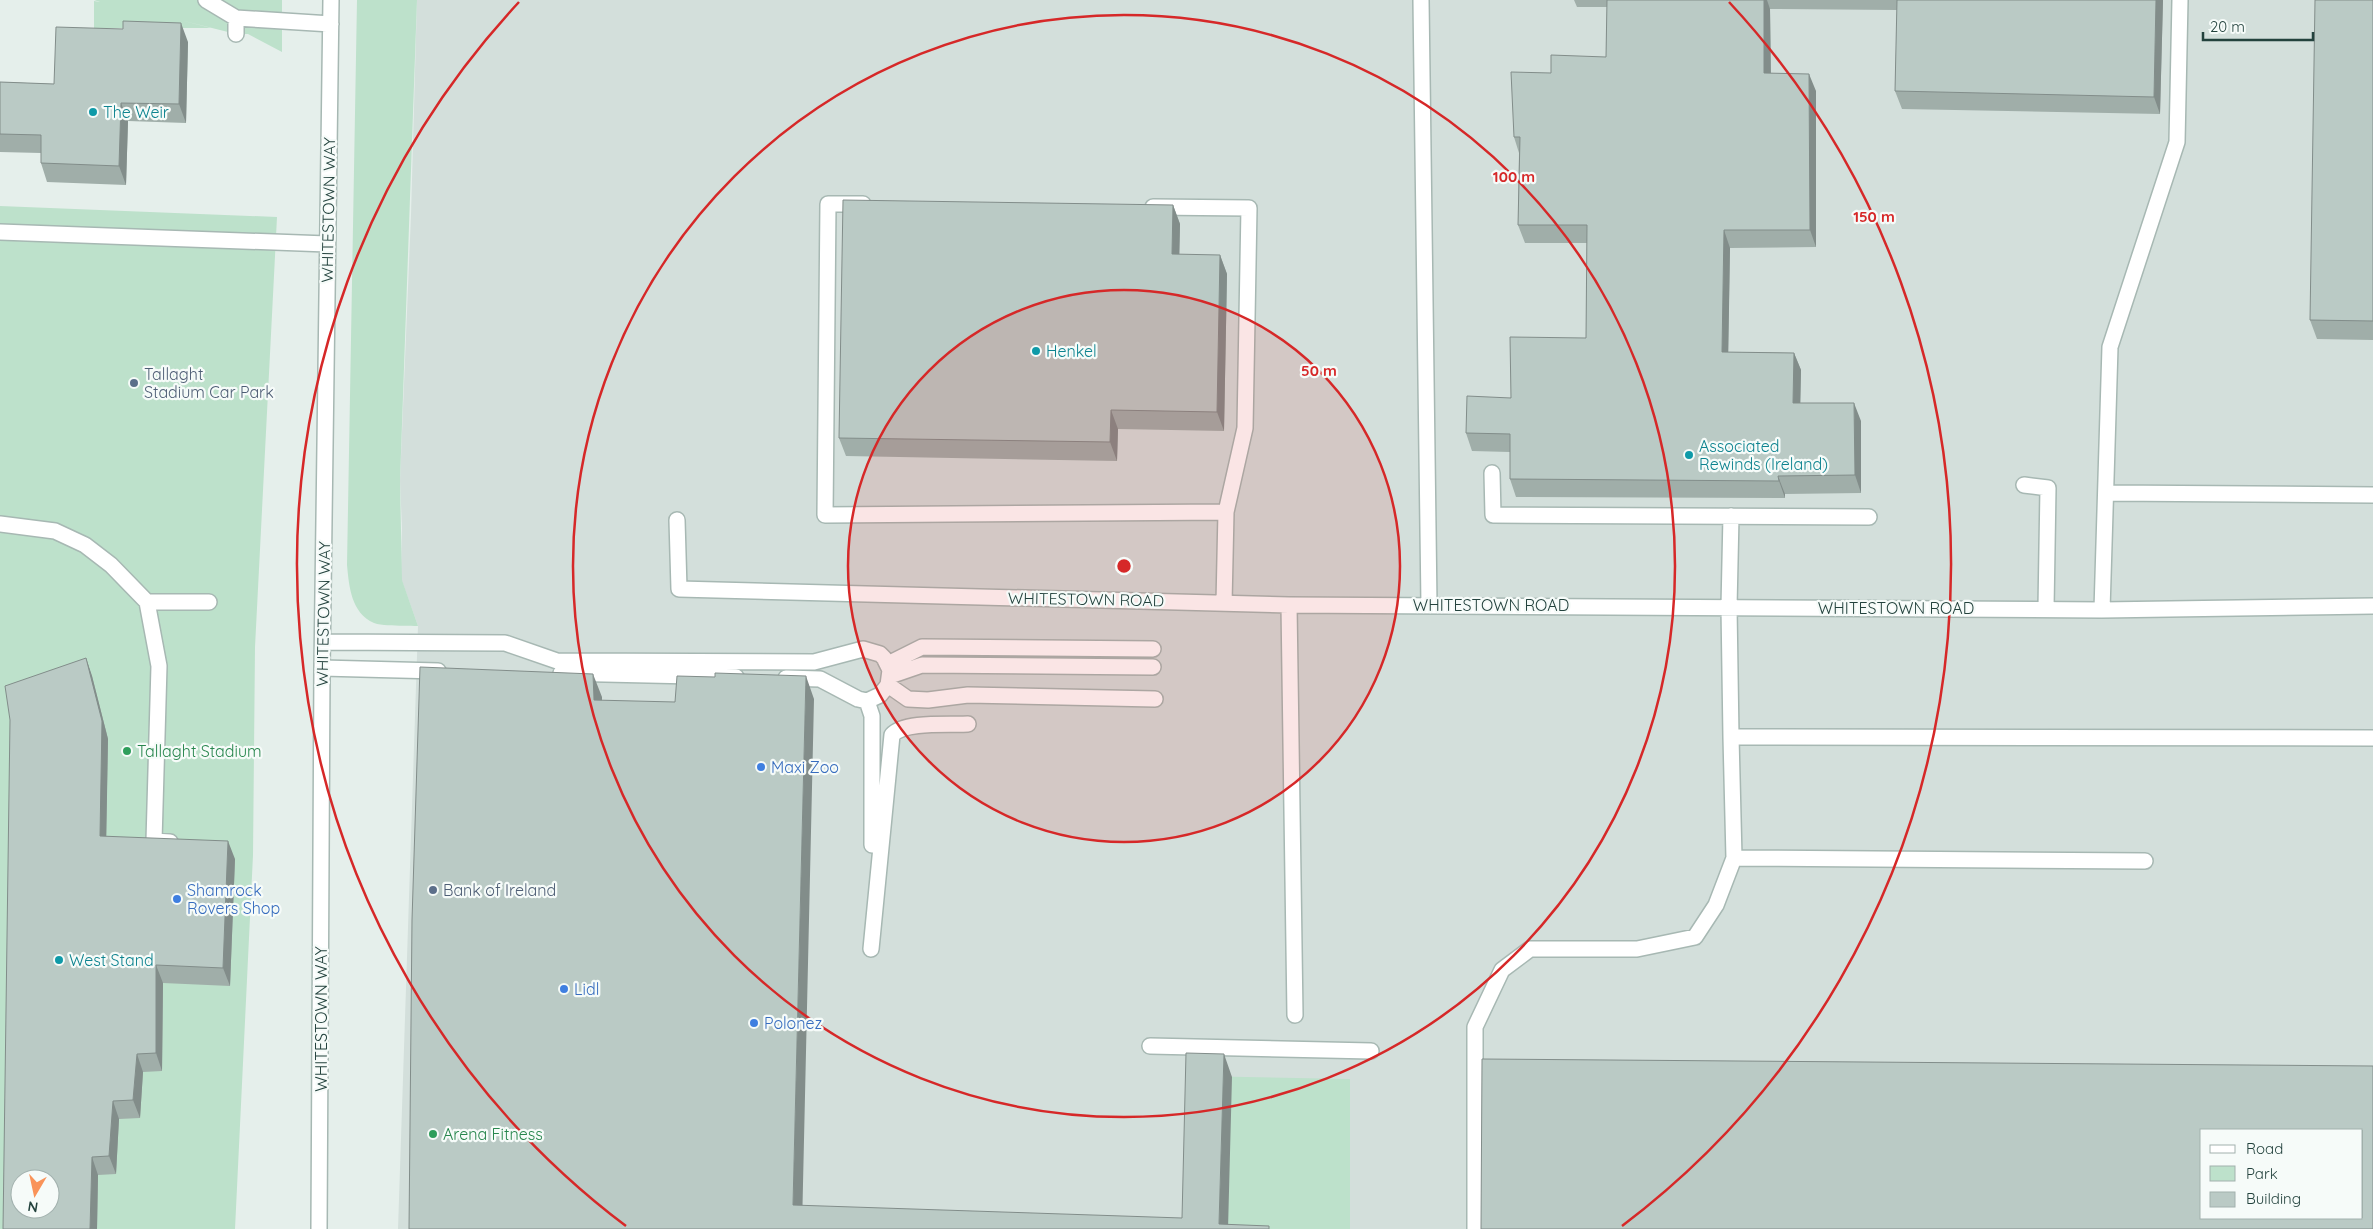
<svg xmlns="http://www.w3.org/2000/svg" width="2373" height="1229" viewBox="0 0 2373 1229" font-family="Quicksand,sans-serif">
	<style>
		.built { fill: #d3dfdb; fill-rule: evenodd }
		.green { fill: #bde1cb; fill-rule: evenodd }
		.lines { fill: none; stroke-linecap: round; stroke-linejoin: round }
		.minor-casing { stroke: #a7b8b3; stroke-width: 18 }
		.minor { stroke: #fff; stroke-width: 15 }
		.wall { fill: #a0aea9 }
		.shaded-wall { fill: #828d8a }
		.building { fill: #bacac5; stroke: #828d8a; fill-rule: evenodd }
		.ring { fill: none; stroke: #d62828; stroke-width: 2.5 }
		.culture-dot { fill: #0f9aa8; stroke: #f6fbf9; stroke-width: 2 }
		.service-dot { fill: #5c6f8a; stroke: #f6fbf9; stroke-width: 2 }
		.leisure-dot { fill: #2e9e5b; stroke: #f6fbf9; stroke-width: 2 }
		.shop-dot { fill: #3f7fe0; stroke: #f6fbf9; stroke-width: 2 }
		.labels { text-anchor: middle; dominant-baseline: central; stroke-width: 4.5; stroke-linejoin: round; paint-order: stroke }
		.culture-label { font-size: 16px; fill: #0d838f; stroke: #f6fbf9; text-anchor: start }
		.street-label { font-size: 16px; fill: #23423d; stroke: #f6fbf9 }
		.service-label { font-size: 16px; fill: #4e5e75; stroke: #f6fbf9; text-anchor: start }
		.leisure-label { font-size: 16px; fill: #27864d; stroke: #f6fbf9; text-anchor: start }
		.shop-label { font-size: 16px; fill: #366cbe; stroke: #f6fbf9; text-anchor: start }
		.centre { fill: #d62828; stroke: #f6fbf9; stroke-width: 2.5 }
		.ring-label { font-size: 15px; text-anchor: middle; font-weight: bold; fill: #d62828; stroke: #f6fbf9; stroke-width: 4.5; stroke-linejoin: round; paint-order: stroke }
	</style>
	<rect width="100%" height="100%" fill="#e5efeb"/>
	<!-- built -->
	<path class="built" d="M 417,0 L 2373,0 L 2373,1229 L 398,1229 L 418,626 L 401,578 L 402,528 L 400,481 L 411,215 ZM 2202,1130 L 2362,1130 L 2362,1218 L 2202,1218 Z"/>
	<!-- green -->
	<path class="green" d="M 94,0 L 282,0 L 282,52 L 248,34 L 236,34 L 180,20 L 211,28 L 105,28 L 94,36 L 94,1 L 100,2 Z
		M 357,0 L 417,0 L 400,481 L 402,580 L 418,626 C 405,625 386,627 374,623 C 351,613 349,586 347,565 Z
		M 0,206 L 277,217 L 255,647 L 253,855 L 235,1229 L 0,1229 ZM 20,1179 L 50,1179 L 50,1209 L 20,1209 Z
		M 1194,1076 L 1350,1079 L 1350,1229 L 1190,1229 Z"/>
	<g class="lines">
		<!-- minor casing -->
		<g class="minor-casing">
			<path id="minor" d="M 206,0 L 236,18 L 331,24
				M 1421,0 L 1429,605
				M 236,18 L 236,34
				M 863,204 L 828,204 L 825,515 L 1226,512 L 1224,603
				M 1153,207 L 1249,208 L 1245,428 L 1226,512
				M 0,232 L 327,244
				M 1492,473 L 1493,515 L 1869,517
				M 2024,485 L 2048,488 L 2046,608
				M 2107,493 L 2373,495
				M 1731,516 L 1729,607 L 1731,737
				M 677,520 L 679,589 L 1289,605 L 2102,610 L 2373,606
				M 0,524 L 55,531 L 85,545 L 111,565 L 147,602 L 159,666 L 154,841 L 170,842
				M 147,602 L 209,602
				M 1289,605 L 1295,1015
				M 2102,610 L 2110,347 L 2177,142 L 2180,0
				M 323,642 L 505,643 L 557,661 L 814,662 L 863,649 L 880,654 L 884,658 L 890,670 L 888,685 L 880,695 L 867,701 L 858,699 L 820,679 L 786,678
				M 888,664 L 922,647 L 1153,649
				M 322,668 L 438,671
				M 561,673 L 736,677
				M 890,676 L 922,665 L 1153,667
				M 888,685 L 908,699 L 928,700 L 968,695 L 1155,699
				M 867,701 L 872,716 L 872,845
				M 1734,858 L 2145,861
				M 871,949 L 892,735 C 904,721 949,725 968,724
				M 1150,1046 L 1371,1051
				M 319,1229 L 322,668 L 331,0
				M 1475,1229 L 1475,1027 L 1502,970 L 1530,949 L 1637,949 L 1695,937 L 1716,905 L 1734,858 L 1731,737 L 2373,738"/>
		</g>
		<!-- minor -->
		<use href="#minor" class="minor"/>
	</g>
	<!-- wall -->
	<path class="wall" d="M 1574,0 L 2163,0 L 2160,114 L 1902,109 L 1895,91 L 1897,10 L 1770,9 L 1771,73 L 1816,91 L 1816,247 L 1730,248 L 1728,352 L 1794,353 L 1801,370 L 1800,403 L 1861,421 L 1861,493 L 1785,494 L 1785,498 L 1516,497 L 1510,479 L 1510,452 L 1472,451 L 1466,433 L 1586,338 L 1587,243 L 1525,243 L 1518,225 L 1519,153 L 1514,137 L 1551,73 L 1606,57 L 1607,7 L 1577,7 Z
		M 2373,0 L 2373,340 L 2317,339 L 2310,320 Z
		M 188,42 L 186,123 L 128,121 L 126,185 L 47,182 L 41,163 L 41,153 L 0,152 L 0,82 L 54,84 Z
		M 1173,205 L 1180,224 L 1179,255 L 1220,255 L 1227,274 L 1224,431 L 1118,429 L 1117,461 L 846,456 L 839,438 Z
		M 86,658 L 92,676 L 108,739 L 106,836 L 235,859 L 230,986 L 163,983 L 162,1071 L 143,1072 L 140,1118 L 119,1119 L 116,1174 L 98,1175 L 97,1229 L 3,1229 Z"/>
	<!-- shaded-wall -->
	<path class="shaded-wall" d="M 1764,0 L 1767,0 L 1770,9 L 1771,91 L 1764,73 Z
		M 2156,0 L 2163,0 L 2160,114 L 2154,97 Z
		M 181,23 L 188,42 L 186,123 L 179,104 Z
		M 1809,74 L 1816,91 L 1816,247 L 1810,230 Z
		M 121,103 L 128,121 L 126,185 L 119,166 Z
		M 1173,205 L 1180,224 L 1179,273 L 1172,254 Z
		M 1724,230 L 1730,248 L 1728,369 L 1722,352 Z
		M 1220,255 L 1227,274 L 1224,431 L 1217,412 Z
		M 1794,353 L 1801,370 L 1800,421 L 1793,403 Z
		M 1854,403 L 1861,421 L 1861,493 L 1855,475 Z
		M 1111,410 L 1118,429 L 1117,461 L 1110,442 Z
		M 1778,476 L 1785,494 L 1785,498 L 1779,481 Z
		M 86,658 L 92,676 L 108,739 L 106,854 L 100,836 Z
		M 593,674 L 602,697 L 602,723 L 594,700 Z
		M 806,676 L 814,699 L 802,1228 L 793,1205 Z
		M 228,841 L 235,859 L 230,986 L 223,968 Z
		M 156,965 L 163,983 L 162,1071 L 156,1053 Z
		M 137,1054 L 143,1072 L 140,1118 L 133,1100 Z
		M 1224,1054 L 1232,1077 L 1228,1229 L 1219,1224 Z
		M 113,1101 L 119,1119 L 116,1174 L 109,1156 Z
		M 92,1157 L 98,1175 L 97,1229 L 90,1229 Z"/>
	<!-- building -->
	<path class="building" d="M 1607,0 L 1764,0 L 1764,73 L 1809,74 L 1810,230 L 1724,230 L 1722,352 L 1794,353 L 1793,403 L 1854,403 L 1855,475 L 1778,476 L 1779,481 L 1510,479 L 1510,434 L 1466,433 L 1467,396 L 1511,398 L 1510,337 L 1586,338 L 1587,225 L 1518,225 L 1520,137 L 1514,137 L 1511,72 L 1551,73 L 1551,55 L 1606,57 Z
		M 1897,0 L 2156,0 L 2154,97 L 1895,91 Z
		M 2315,0 L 2373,0 L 2373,321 L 2310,320 Z
		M 123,21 L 181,23 L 179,104 L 121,103 L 119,166 L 41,163 L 41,135 L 0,134 L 0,82 L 54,84 L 56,27 L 123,29 Z
		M 843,200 L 1173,205 L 1172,254 L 1220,255 L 1217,412 L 1111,410 L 1110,442 L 839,438 Z
		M 86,658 L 102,721 L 100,836 L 228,841 L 223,968 L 156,965 L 156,1053 L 137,1054 L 133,1100 L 113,1101 L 109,1156 L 92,1157 L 90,1229 L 3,1229 L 10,720 L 5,686 ZM 20,1179 L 50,1179 L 50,1209 L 20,1209 Z
		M 420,667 L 593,674 L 594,700 L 675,702 L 677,676 L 715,677 L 715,673 L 806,676 L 793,1205 L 1182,1218 L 1186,1053 L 1224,1054 L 1219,1224 L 1269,1226 L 1269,1229 L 409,1229 L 412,920 Z
		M 1482,1059 L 2373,1066 L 2373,1229 L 1481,1229 ZM 2202,1130 L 2362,1130 L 2362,1218 L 2202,1218 Z"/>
	<!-- distance rings -->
	<circle cx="1124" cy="566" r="276" fill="#d62828" fill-opacity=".12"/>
	<g class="ring">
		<circle cx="1124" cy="566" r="276"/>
		<circle cx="1124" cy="566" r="551"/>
		<path d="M626 1226A827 827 0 0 1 519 2M1729 2A827 827 0 0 1 1622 1226"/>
	</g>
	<!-- markers -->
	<g class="culture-dot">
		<circle cx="93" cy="112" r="5"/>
		<circle cx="1036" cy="351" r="5"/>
		<circle cx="1689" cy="455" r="5"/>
		<circle cx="59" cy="960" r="5"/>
	</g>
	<g class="service-dot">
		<circle cx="134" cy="383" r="5"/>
		<circle cx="433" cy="890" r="5"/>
	</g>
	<g class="leisure-dot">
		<circle cx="127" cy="751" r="5"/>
		<circle cx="433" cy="1134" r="5"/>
	</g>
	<g class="shop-dot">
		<circle cx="761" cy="767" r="5"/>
		<circle cx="177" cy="899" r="5"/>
		<circle cx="564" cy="989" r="5"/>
		<circle cx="754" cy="1023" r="5"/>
	</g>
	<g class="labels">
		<!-- culture labels -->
		<g class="culture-label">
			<text x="103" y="112">The Weir</text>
			<text x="1046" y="351">Henkel</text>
			<text x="1699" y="446">Associated<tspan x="1699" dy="18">Rewinds (Ireland)</tspan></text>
			<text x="69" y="960">West Stand</text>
		</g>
		<!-- street labels -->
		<g class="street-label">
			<text transform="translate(328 210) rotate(-89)">WHITESTOWN WAY</text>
			<text transform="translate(1086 599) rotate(1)">WHITESTOWN ROAD</text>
			<text x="1491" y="605">WHITESTOWN ROAD</text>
			<text x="1896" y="608">WHITESTOWN ROAD</text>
			<text transform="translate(323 614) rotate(-89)">WHITESTOWN WAY</text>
			<text transform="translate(321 1019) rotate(-90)">WHITESTOWN WAY</text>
		</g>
		<!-- service labels -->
		<g class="service-label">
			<text x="144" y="374">Tallaght<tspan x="144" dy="18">Stadium Car Park</tspan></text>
			<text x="443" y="890">Bank of Ireland</text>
		</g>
		<!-- leisure labels -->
		<g class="leisure-label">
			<text x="137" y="751">Tallaght Stadium</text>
			<text x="443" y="1134">Arena Fitness</text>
		</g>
		<!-- shop labels -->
		<g class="shop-label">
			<text x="771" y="767">Maxi Zoo</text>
			<text x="187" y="890">Shamrock<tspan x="187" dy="18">Rovers Shop</tspan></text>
			<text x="574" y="989">Lidl</text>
			<text x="764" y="1023">Polonez</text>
		</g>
	</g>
	<circle cx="1124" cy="566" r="8" class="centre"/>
	<g class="ring-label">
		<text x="1514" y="182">100 m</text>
		<text x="1874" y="222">150 m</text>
		<text x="1319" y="376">50 m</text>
	</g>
	<!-- legend -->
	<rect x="2200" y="1129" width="162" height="90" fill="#f6fbf9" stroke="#a2b1ae"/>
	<rect x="2210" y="1145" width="25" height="8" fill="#ffffff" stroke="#a2b1ae"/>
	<text x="2246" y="1154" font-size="15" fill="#23423d">Road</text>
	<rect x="2210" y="1166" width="25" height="15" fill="#bde1cb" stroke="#a2b1ae"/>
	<text x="2246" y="1179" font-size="15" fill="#23423d">Park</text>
	<rect x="2210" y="1192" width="25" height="15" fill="#bacac5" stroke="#a2b1ae"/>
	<text x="2246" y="1204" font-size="15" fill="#23423d">Building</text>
	<!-- north arrow -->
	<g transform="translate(35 1194) rotate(189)"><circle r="24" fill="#f6fbf9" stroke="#a2b1ae"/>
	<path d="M0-4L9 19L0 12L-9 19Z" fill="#f99359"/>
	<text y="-8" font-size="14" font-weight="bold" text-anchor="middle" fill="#23423d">N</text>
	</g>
	<!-- scale -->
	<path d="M2203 32v8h110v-8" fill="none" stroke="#23423d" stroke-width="2.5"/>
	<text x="2210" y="32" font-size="15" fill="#23423d" stroke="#f6fbf9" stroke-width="4" paint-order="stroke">20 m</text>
</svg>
